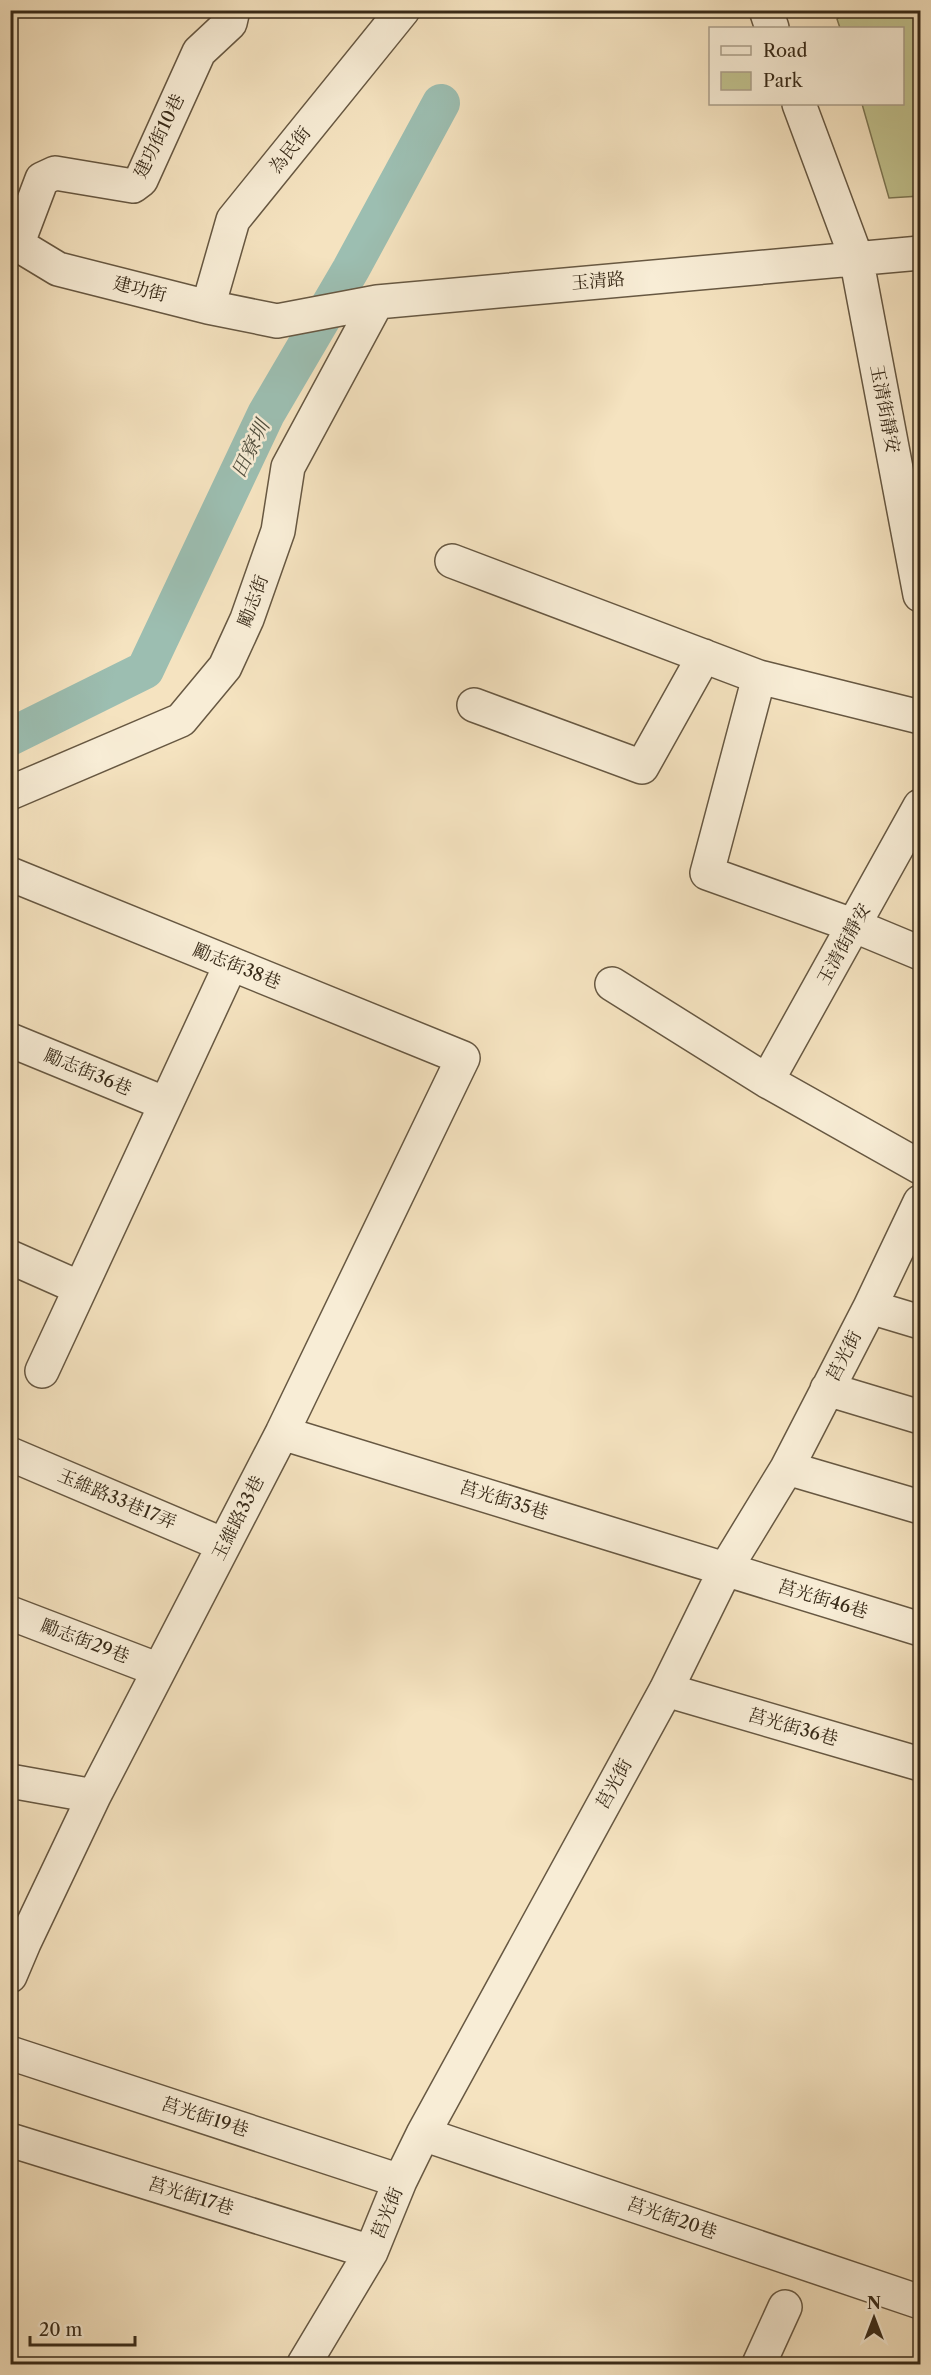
<svg xmlns="http://www.w3.org/2000/svg" width="931" height="2375" viewBox="0 0 931 2375" font-family="'Libre Caslon Text','Noto Serif TC',serif">
	<style>
		.green { fill: #c1c28e; stroke: #7c7653; stroke-width: 1.5 }
		.lines { fill: none; stroke-linecap: round; stroke-linejoin: round }
		.canal { stroke: #9cbeb1; stroke-width: 38 }
		.minor-casing { stroke: #675842; stroke-width: 36 }
		.minor { stroke: #f8edd6; stroke-width: 33 }
		.labels { text-anchor: middle; dominant-baseline: central; stroke-width: 5; stroke-linejoin: round; paint-order: stroke }
		.street-label { font-size: 18px; fill: #382a18; stroke: #f8edd6 }
		.water-label { font-size: 20px; font-style: italic; fill: #514f3e; stroke: #f8edd6 }
	</style>
	<rect width="100%" height="100%" fill="#f5e3c0"/>
	<filter id="stains"><feTurbulence type="fractalNoise" baseFrequency=".00333" numOctaves="4"/><feColorMatrix values="0 0 0 0 .2 0 0 0 0 .09 0 0 0 0 .02 0 0 0 .5 -.17"/></filter>
	<radialGradient id="worn" r=".72"><stop offset=".6" stop-color="#630" stop-opacity="0"/><stop offset="1" stop-color="#630" stop-opacity=".3"/></radialGradient>
	<!-- green -->
	<path class="green" d="M 849,11 L 920,11 L 920,196 L 889,198 L 862,104 L 902,104 L 902,28 L 840,28 L 837,19 Z"/>
	<g class="lines">
		<!-- canal -->
		<path class="canal" d="M 10,737 L 145,670 L 266,414 L 351,269 L 441,103"/>
		<!-- minor casing -->
		<g class="minor-casing">
			<path id="minor" d="M 766,10 L 772,28
				M 799,104 L 856,257 L 920,595
				M 10,240 L 58,269 L 208,307 L 277,321 L 377,302 L 920,253
				M 17,245 L 42,179 L 55,173 L 133,186 L 141,180 L 199,52 L 230,23 L 233,10
				M 208,307 L 233,220 L 403,10
				M 452,561 L 759,677 L 920,717
				M 759,677 L 707,873 L 855,926 L 920,953
				M 474,705 L 642,767 L 704,656
				M 10,793 L 181,720 L 225,667 L 247,619 L 278,531 L 288,467 L 377,302
				M 10,874 L 463,1058 L 282,1433 L 94,1796 L 24,1943 L 10,1976
				M 612,984 L 767,1081 L 920,1167
				M 10,1040 L 166,1104
				M 767,1081 L 920,806
				M 10,1257 L 80,1288
				M 870,1307 L 920,1322
				M 42,1371 L 231,964
				M 827,1389 L 920,1417
				M 282,1433 L 920,1629
				M 10,1454 L 224,1545
				M 787,1468 L 920,1507
				M 10,1613 L 159,1670
				M 666,1690 L 920,1764
				M 10,1781 L 94,1796
				M 10,2053 L 400,2181
				M 423,2134 L 920,2302
				M 10,2140 L 371,2252
				M 304,2364 L 371,2252 L 400,2181 L 423,2134 L 666,1690 L 726,1568 L 787,1468 L 870,1307 L 920,1202
				M 759,2364 L 785,2307"/>
		</g>
		<!-- minor -->
		<use href="#minor" class="minor"/>
	</g>
	<g class="labels">
		<!-- street labels -->
		<g class="street-label">
			<text transform="translate(159 136) rotate(-64)">建功街10巷</text>
			<text transform="translate(290 150) rotate(-51)">為民街</text>
			<text transform="translate(598 281) rotate(-5)">玉清路</text>
			<text transform="translate(140 289) rotate(14)">建功街</text>
			<text transform="translate(885 409) rotate(79)">玉清街靜安</text>
			<text transform="translate(253 601) rotate(-69)">勵志街</text>
			<text transform="translate(844 944) rotate(-61)">玉清街靜安</text>
			<text transform="translate(237 966) rotate(22)">勵志街38巷</text>
			<text transform="translate(88 1072) rotate(23)">勵志街36巷</text>
			<text transform="translate(844 1356) rotate(-63)">莒光街</text>
			<text transform="translate(117 1499) rotate(23)">玉維路33巷17弄</text>
			<text transform="translate(504 1500) rotate(17)">莒光街35巷</text>
			<text transform="translate(238 1518) rotate(-63)">玉維路33巷</text>
			<text transform="translate(823 1599) rotate(17)">莒光街46巷</text>
			<text transform="translate(85 1641) rotate(21)">勵志街29巷</text>
			<text transform="translate(793 1727) rotate(16)">莒光街36巷</text>
			<text transform="translate(614 1784) rotate(-61)">莒光街</text>
			<text transform="translate(205 2117) rotate(18)">莒光街19巷</text>
			<text transform="translate(191 2196) rotate(17)">莒光街17巷</text>
			<text transform="translate(387 2213) rotate(-68)">莒光街</text>
			<text transform="translate(672 2218) rotate(19)">莒光街20巷</text>
		</g>
		<!-- water labels -->
		<g class="water-label">
			<text transform="translate(250 449) rotate(-64)">田寮圳</text>
		</g>
	</g>
	<!-- margin -->
	<rect width="931" height="2375" fill="none" stroke="#f5e3c0" stroke-width="36"/>
	<rect x="12" y="12" width="907" height="2351" fill="none" stroke="#382a18" stroke-width="3"/>
	<rect x="18" y="18" width="895" height="2339" fill="none" stroke="#382a18" stroke-width="1.5"/>
	<!-- legend -->
	<rect x="709" y="27" width="195" height="78" fill="#f8edd6" stroke="#ab9f8a" stroke-width="1.5"/>
	<rect x="721" y="46" width="30" height="9" fill="#f8edd6" stroke="#ab9f8a" stroke-width="1.5"/>
	<text x="763" y="57" font-size="18" fill="#382a18">Road</text>
	<rect x="721" y="72" width="30" height="18" fill="#c1c28e" stroke="#ab9f8a" stroke-width="1.5"/>
	<text x="763" y="87" font-size="18" fill="#382a18">Park</text>
	<!-- north arrow -->
	<g transform="translate(874 2318)" stroke="#f8edd6" stroke-width="4.5" paint-order="stroke">
	<path d="M0-4.5L10 22L0 15L-10 22Z" fill="#382a18"/>
	<text y="-9" font-size="16" font-weight="bold" text-anchor="middle" fill="#382a18">N</text>
	</g>
	<!-- scale -->
	<path d="M30 2336v9h105v-9" fill="none" stroke="#382a18" stroke-width="3"/>
	<text x="39" y="2336" font-size="18" fill="#382a18" stroke="#f8edd6" stroke-width="4.5" paint-order="stroke">20 m</text>
	<rect width="100%" height="100%" filter="url(#stains)"/>
	<rect width="100%" height="100%" fill="url(#worn)"/>
</svg>
